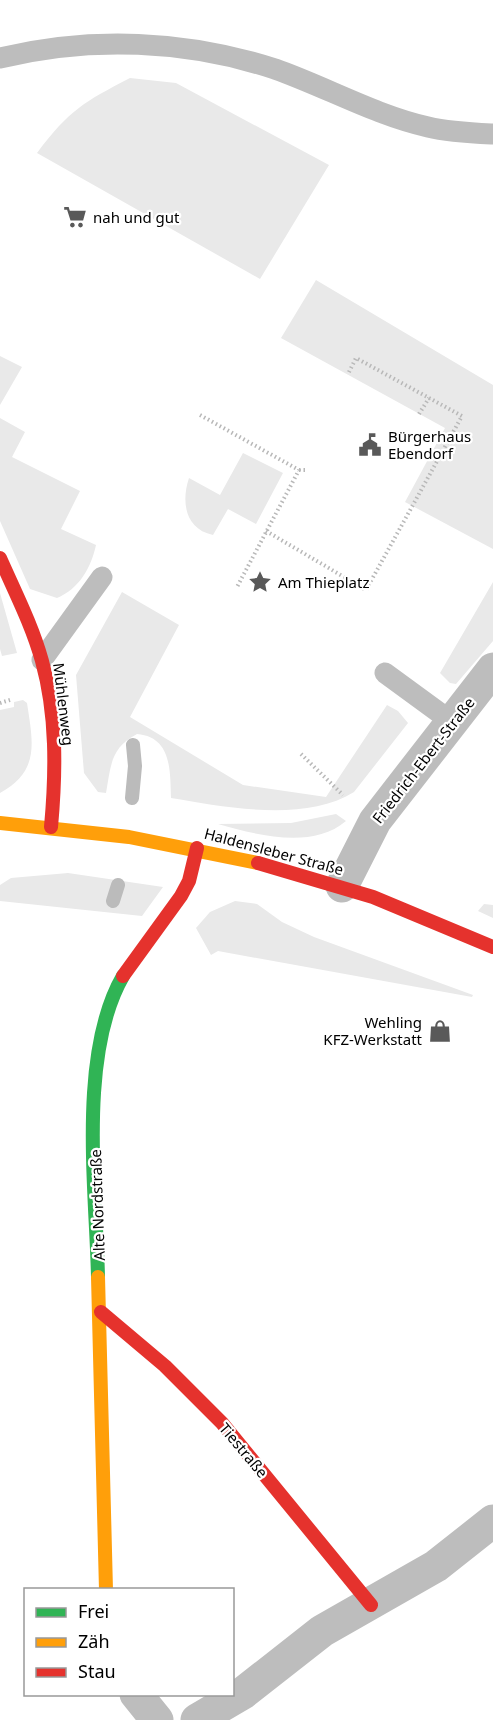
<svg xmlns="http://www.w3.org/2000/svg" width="493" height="1720" viewBox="0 0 493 1720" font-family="'Noto Sans',sans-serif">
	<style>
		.green { fill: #e9e9e9 }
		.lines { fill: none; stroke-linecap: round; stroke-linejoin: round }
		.stream { stroke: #bbb; stroke-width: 14 }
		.path { stroke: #b8b8b8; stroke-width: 4; stroke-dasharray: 1.5 3; stroke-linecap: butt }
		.lane { stroke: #bdbdbd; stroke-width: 21 }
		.street { stroke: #bdbdbd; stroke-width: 33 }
		.fast { stroke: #30b455; stroke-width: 14 }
		.slow { stroke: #ff9f0a; stroke-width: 14 }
		.jam { stroke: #e5322d; stroke-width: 14 }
		.labels { text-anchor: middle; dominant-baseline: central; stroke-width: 4.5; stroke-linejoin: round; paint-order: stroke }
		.poi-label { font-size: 15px; fill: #000; stroke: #fff; text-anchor: start }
		.street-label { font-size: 15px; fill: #000; stroke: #fff }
	</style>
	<rect width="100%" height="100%" fill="#fff"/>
	<!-- green -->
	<path class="green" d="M 130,78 L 176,83 L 329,165 L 260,279 L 37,153 C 69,110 84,102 130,78 Z
		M 316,280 L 493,385 L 493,549 L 405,502 L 445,428 L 281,338 Z
		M 0,356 L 22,367 L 0,405 Z
		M 0,418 L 25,432 L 12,457 L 80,491 L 61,529 L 96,545 C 91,568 79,589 57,598 L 30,589 L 0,521 Z
		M 243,453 L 283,473 L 256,524 L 228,509 L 213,535 C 185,529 181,502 189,478 L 220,495 Z
		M 493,582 L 493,641 L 456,684 L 450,683 L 440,673 Z
		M 122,592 L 179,625 L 130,717 L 243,785 L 326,797 L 387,705 L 398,711 L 408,723 L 354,792 C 304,823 225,807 171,798 C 170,771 172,737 137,734 C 110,748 111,766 106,793 L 98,792 L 84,773 L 76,675 Z
		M 0,593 L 17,653 L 2,656 L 0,649 Z
		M 23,700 L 27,703 C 33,743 40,771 0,793 L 0,710 L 14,707 L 14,702 Z
		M 336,814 L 346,821 C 312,850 257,835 218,824 L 291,823 Z
		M 68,873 L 163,887 L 142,916 L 0,901 L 0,885 L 11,878 Z
		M 235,901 L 257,904 L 282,922 L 314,937 L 473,995 L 472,997 L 218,951 L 211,955 L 196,928 L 210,912 Z
		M 484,904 L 493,905 L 493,918 L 478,911 Z"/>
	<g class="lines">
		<!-- stream -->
		<path class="stream" d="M 132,798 L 135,766 L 133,745
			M 113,901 L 118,885"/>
		<!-- path -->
		<path class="path" d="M 419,414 L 429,398
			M 200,415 L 299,470 L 237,587
			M 299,470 L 306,470
			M 266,531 L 366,590 L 462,416 L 356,358 L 348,374
			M 0,703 L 10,700
			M 301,754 L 343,795"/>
		<!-- lane -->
		<path class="lane" d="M 0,58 C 91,36 186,40 275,69 C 326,87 375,115 428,127 C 449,132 471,133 492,134
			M 42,660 L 102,577
			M 385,673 L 452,722"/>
		<!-- street -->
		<path class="street" d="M 342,886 L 375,821 L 493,669
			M 136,1694 L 157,1720
			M 197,1720 L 243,1693 L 322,1631 L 436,1566 L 493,1521"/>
		<!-- fast -->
		<path class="fast" d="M 98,1277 C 96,1188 78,1054 123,976"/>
		<!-- slow -->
		<path class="slow" d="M 0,823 L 129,837 L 258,863
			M 98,1277 L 106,1590"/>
		<!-- jam -->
		<path class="jam" d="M 0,558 C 15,592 32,625 42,661 C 57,715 56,772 51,827
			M 258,863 L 373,897 L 493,947
			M 123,976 L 181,896 L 189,881 L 197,848
			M 101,1312 L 165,1366 L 222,1423 L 371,1605"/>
	</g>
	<!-- icons -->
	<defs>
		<g id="supermarket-bare" transform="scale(1.8)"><path d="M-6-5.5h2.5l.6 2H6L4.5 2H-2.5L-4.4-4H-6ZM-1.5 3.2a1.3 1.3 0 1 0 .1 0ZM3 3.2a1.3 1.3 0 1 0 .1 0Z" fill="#595959" stroke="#fff" stroke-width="2.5" paint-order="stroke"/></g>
		<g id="civic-bare" transform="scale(1.8)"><path d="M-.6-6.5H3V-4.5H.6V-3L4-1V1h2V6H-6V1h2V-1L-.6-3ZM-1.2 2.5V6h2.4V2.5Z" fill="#595959" stroke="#fff" stroke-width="2.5" paint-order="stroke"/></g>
		<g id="sight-bare" transform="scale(1.8)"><path d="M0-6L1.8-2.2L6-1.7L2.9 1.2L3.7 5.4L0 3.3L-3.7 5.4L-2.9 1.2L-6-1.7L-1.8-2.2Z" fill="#595959" stroke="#fff" stroke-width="2.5" paint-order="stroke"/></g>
		<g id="shop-bare" transform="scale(1.8)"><path d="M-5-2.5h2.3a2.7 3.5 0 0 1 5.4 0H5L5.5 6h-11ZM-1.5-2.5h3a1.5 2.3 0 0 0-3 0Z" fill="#595959" stroke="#fff" stroke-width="2.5" paint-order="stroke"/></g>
	</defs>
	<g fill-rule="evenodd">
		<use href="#supermarket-bare" x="75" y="217"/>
		<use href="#civic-bare" x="370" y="445"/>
		<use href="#sight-bare" x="260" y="582"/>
		<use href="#shop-bare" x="440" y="1031"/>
	</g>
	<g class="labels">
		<!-- poi labels -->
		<g class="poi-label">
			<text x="93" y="217">nah und gut</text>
			<text x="388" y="436">Bürgerhaus<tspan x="388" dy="17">Ebendorf</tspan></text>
			<text x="278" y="582">Am Thieplatz</text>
			<text x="422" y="1022" text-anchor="end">Wehling<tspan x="422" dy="17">KFZ-Werkstatt</tspan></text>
		</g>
		<!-- street labels -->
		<g class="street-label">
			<text transform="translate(64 704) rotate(83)">Mühlenweg</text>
			<text transform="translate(423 760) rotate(-52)">Friedrich-Ebert-Straße</text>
			<text transform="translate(274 851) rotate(15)">Haldensleber Straße</text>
			<text transform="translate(97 1205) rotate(-92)">Alte Nordstraße</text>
			<text transform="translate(244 1450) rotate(50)">Tiestraße</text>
		</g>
	</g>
	<!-- legend -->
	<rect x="24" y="1588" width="210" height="108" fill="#ffffff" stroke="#999999" stroke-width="1.5"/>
	<rect x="36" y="1608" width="30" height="9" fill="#30b455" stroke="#999999" stroke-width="1.5"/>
	<text x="78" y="1618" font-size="18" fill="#000000">Frei</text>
	<rect x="36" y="1638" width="30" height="9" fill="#ff9f0a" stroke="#999999" stroke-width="1.5"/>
	<text x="78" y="1648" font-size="18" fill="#000000">Zäh</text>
	<rect x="36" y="1668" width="30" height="9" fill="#e5322d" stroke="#999999" stroke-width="1.5"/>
	<text x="78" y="1678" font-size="18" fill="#000000">Stau</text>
</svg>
